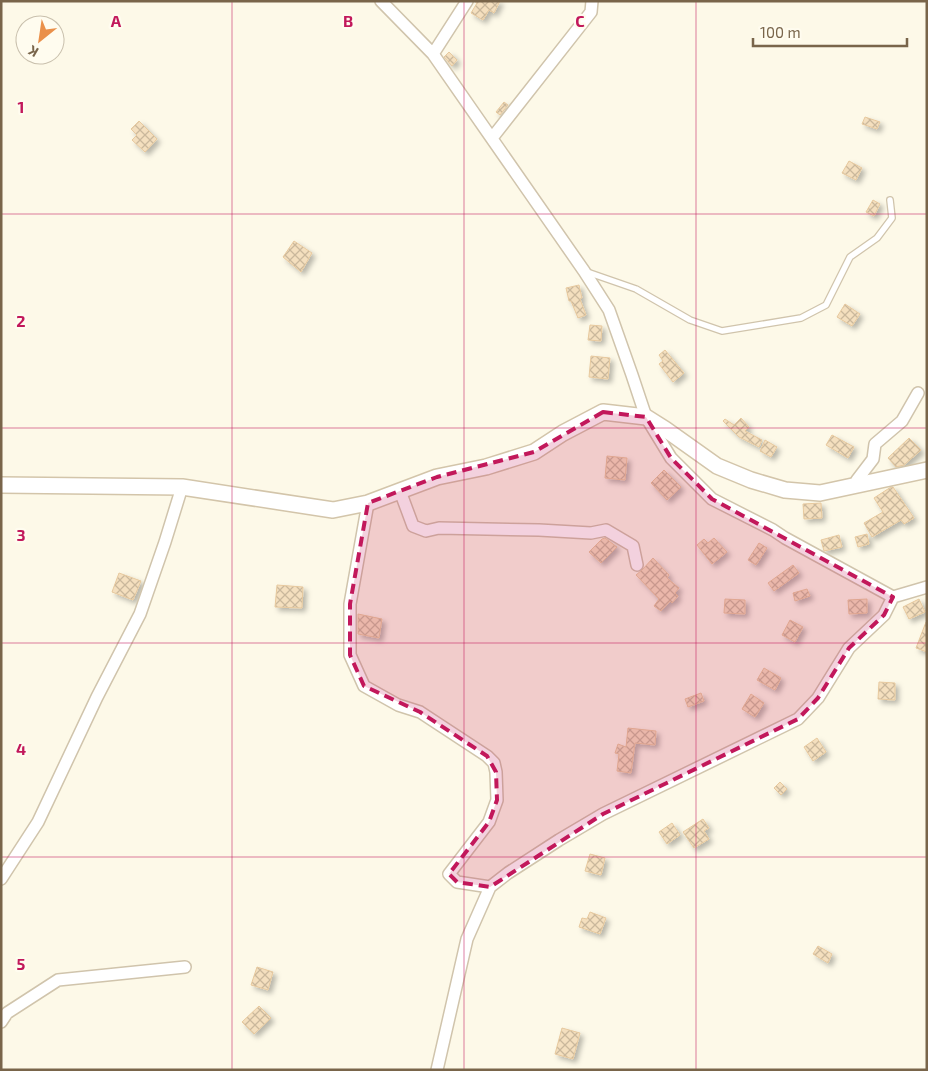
<svg xmlns="http://www.w3.org/2000/svg" width="928" height="1071" viewBox="0 0 928 1071" font-family="'Exo 2',sans-serif">
	<style>
		.building { fill: url(#building-cross-hatch); stroke: #e7c99e; filter: url(#shadow) }
		.lines { fill: none; stroke-linecap: round; stroke-linejoin: round }
		.lane-casing { stroke: #d0c4ac; stroke-width: 8 }
		.street-casing { stroke: #d0c4ac; stroke-width: 14 }
		.secondary-casing { stroke: #d3c5aa; stroke-width: 18 }
		.lane { stroke: #fff; stroke-width: 5.5 }
		.street { stroke: #fff; stroke-width: 11 }
		.secondary { stroke: #fff; stroke-width: 15 }
		.marked { fill: #c2185b; fill-opacity: 0.2; stroke: #c2185b; stroke-width: 4; stroke-dasharray: 10 6; stroke-linejoin: round }
		.grid { fill: none; stroke: #c2185b; stroke-width: 1; stroke-opacity: 0.55 }
		.grid-label { font-size: 16px; text-anchor: middle; font-weight: bold; fill: #c2185b; stroke: #fffcef; stroke-width: 4.5; stroke-linejoin: round; paint-order: stroke }
	</style>
	<defs>
		<pattern id="building-cross-hatch" width="8" height="8" patternUnits="userSpaceOnUse" patternTransform="scale(1.25)"><rect width="8" height="8" fill="#f4dfbe"/><path d="M0 0l8 8M0 8l8-8" fill="none" stroke="#cab89c"/></pattern>
		<filter id="shadow"><feDropShadow dx="3.5" dy="3.5" stdDeviation="2.5" flood-color="#0004"/></filter>
	</defs>
	<rect width="100%" height="100%" fill="#fdf9e8"/>
	<!-- building -->
	<path class="building" d="M 474,1 L 500,1 L 494,13 L 489,10 L 483,20 L 471,13 L 477,3 Z
		M 449,52 L 457,60 L 452,66 L 444,57 Z
		M 504,102 L 508,105 L 500,115 L 496,112 Z
		M 865,117 L 880,122 L 877,129 L 862,124 Z
		M 139,121 L 157,139 L 145,152 L 132,140 L 137,135 L 131,129 Z
		M 849,161 L 862,168 L 856,180 L 842,173 Z
		M 873,200 L 880,204 L 874,216 L 866,212 Z
		M 294,241 L 312,253 L 301,272 L 283,257 Z
		M 579,285 L 582,298 L 580,299 L 586,315 L 578,318 L 571,301 L 569,301 L 566,288 Z
		M 845,304 L 860,314 L 852,326 L 837,317 Z
		M 590,325 L 602,326 L 601,341 L 588,340 Z
		M 665,350 L 684,373 L 673,382 L 659,364 L 663,361 L 659,355 Z
		M 591,356 L 610,358 L 608,379 L 589,377 Z
		M 741,418 L 749,427 L 745,431 L 762,440 L 759,447 L 739,437 L 723,421 L 725,419 L 734,425 Z
		M 832,435 L 854,447 L 848,458 L 826,445 Z
		M 909,438 L 921,450 L 904,465 L 896,467 L 888,458 Z
		M 765,440 L 777,447 L 771,457 L 760,451 Z
		M 607,456 L 627,458 L 625,480 L 605,478 Z
		M 664,470 L 681,487 L 667,500 L 651,483 Z
		M 891,487 L 893,487 L 914,518 L 904,524 L 901,520 L 872,537 L 864,523 L 883,512 L 874,498 Z
		M 821,503 L 822,518 L 804,519 L 803,504 Z
		M 867,534 L 869,544 L 858,547 L 855,537 Z
		M 839,535 L 842,547 L 824,551 L 821,540 Z
		M 605,538 L 617,547 L 601,563 L 589,552 L 602,539 Z
		M 714,538 L 727,552 L 712,564 L 697,545 L 704,539 L 708,543 Z
		M 759,543 L 767,548 L 756,565 L 748,560 Z
		M 653,558 L 669,575 L 667,578 L 679,588 L 675,593 L 678,596 L 672,603 L 670,601 L 661,611 L 654,606 L 659,599 L 636,575 L 642,570 Z
		M 793,565 L 799,573 L 774,591 L 768,583 Z
		M 119,573 L 141,581 L 133,600 L 112,592 Z
		M 277,585 L 303,587 L 302,608 L 275,607 Z
		M 807,589 L 810,596 L 795,601 L 793,593 Z
		M 725,599 L 745,600 L 745,614 L 724,613 Z
		M 867,599 L 867,613 L 849,614 L 848,600 Z
		M 919,599 L 925,612 L 909,619 L 903,607 Z
		M 358,614 L 382,619 L 379,638 L 358,634 Z
		M 790,620 L 803,627 L 795,642 L 782,635 Z
		M 926,622 L 927,622 L 927,652 L 916,648 Z
		M 764,668 L 781,678 L 775,690 L 757,680 Z
		M 879,682 L 895,683 L 895,700 L 878,699 Z
		M 701,693 L 704,701 L 688,707 L 685,699 Z
		M 751,694 L 764,703 L 755,717 L 742,709 Z
		M 628,728 L 656,731 L 655,745 L 635,743 L 631,773 L 617,771 L 619,754 L 615,753 L 618,744 L 626,747 Z
		M 817,738 L 826,752 L 813,761 L 804,747 Z
		M 780,782 L 787,789 L 781,795 L 774,788 Z
		M 703,819 L 709,828 L 704,831 L 709,839 L 694,848 L 683,832 Z
		M 672,823 L 680,835 L 667,844 L 659,832 Z
		M 590,854 L 605,858 L 601,875 L 585,871 Z
		M 590,912 L 606,918 L 600,934 L 579,927 L 582,918 L 587,919 Z
		M 818,946 L 832,954 L 828,963 L 813,954 Z
		M 257,967 L 273,972 L 268,990 L 251,985 Z
		M 259,1006 L 271,1018 L 254,1034 L 242,1022 Z
		M 562,1028 L 580,1033 L 573,1059 L 555,1054 Z"/>
	<g class="lines">
		<!-- lane casing -->
		<g class="lane-casing">
			<path id="lane" d="M 587,272 L 636,289 L 690,320 L 722,331 L 801,318 L 826,305 L 850,257 L 877,238 L 892,218 L 890,200"/>
		</g>
		<!-- street casing -->
		<g class="street-casing">
			<path id="street" d="M 381,1 L 433,54 L 584,271 L 609,310 L 632,375 L 646,417 L 671,458 L 712,499 L 773,530 L 785,538 L 893,597 L 927,587
				M 433,54 L 467,1
				M 492,138 L 591,12 L 592,1
				M 855,486 L 857,480 L 873,459 L 875,444 L 902,421 L 918,393
				M 400,491 L 413,526 L 426,531 L 439,528 L 539,530 L 591,533 L 606,530 L 633,546 L 637,565
				M 368,503 L 350,604 L 350,655 L 364,686 L 398,705 L 420,712 L 487,756 L 494,763 L 496,772 L 497,800 L 489,822 L 449,874 L 457,882 L 490,887
				M 1,879 L 38,822 L 97,697 L 140,614 L 165,542 L 182,487
				M 1,1022 L 7,1013 L 58,980 L 185,967
				M 437,1070 L 467,939 L 490,887 L 508,873 L 559,840 L 603,814 L 798,719 L 818,698 L 849,648 L 884,615 L 893,597"/>
		</g>
		<!-- secondary casing -->
		<g class="secondary-casing">
			<path id="secondary" d="M 1,485 L 182,487 L 333,510 L 368,503 L 437,477 L 486,467 L 534,452 L 563,433 L 603,412 L 646,417 L 665,429 L 717,466 L 751,480 L 785,490 L 820,493 L 927,470"/>
		</g>
		<!-- lane -->
		<use href="#lane" class="lane"/>
		<!-- street -->
		<use href="#street" class="street"/>
		<!-- secondary -->
		<use href="#secondary" class="secondary"/>
	</g>
	<!-- marked area -->
	<path class="marked" d="M 603,412 L 646,417 L 671,458 L 712,499 L 893,597 L 884,615 L 849,648 L 818,698 L 798,719 L 603,814 L 490,887 L 457,882 L 449,874 L 489,822 L 497,800 L 496,772 L 487,756 L 420,712 L 364,686 L 350,655 L 350,604 L 368,503 L 437,477 L 534,452 Z"/>
	<!-- grid -->
	<path class="grid" d="M 232,1 L 232,1070M 464,1 L 464,1070M 696,1 L 696,1070M 1,214 L 927,214M 1,428 L 927,428M 1,643 L 927,643M 1,857 L 927,857"/>
	<g class="grid-label">
		<text x="116" y="27">A</text>
		<text x="348" y="27">B</text>
		<text x="580" y="27">C</text>
		<text x="21" y="113">1</text>
		<text x="21" y="327">2</text>
		<text x="21" y="541">3</text>
		<text x="21" y="755">4</text>
		<text x="21" y="970">5</text>
	</g>
	<!-- border -->
	<rect width="928" height="1071" fill="none" stroke="#79654a" stroke-width="5"/>
	<!-- north arrow -->
	<g transform="translate(40 40) rotate(210)"><circle r="24" fill="#fffcef" stroke="#c9c0ad"/>
	<path d="M0-4L9 19L0 12L-9 19Z" fill="#ea904a"/>
	<text y="-8" font-size="14" font-weight="bold" text-anchor="middle" fill="#79654a">K</text>
	</g>
	<!-- scale -->
	<path d="M753 38v8h154v-8" fill="none" stroke="#79654a" stroke-width="2.5"/>
	<text x="760" y="38" font-size="15" fill="#79654a" stroke="#fffcef" stroke-width="4" paint-order="stroke">100 m</text>
</svg>
